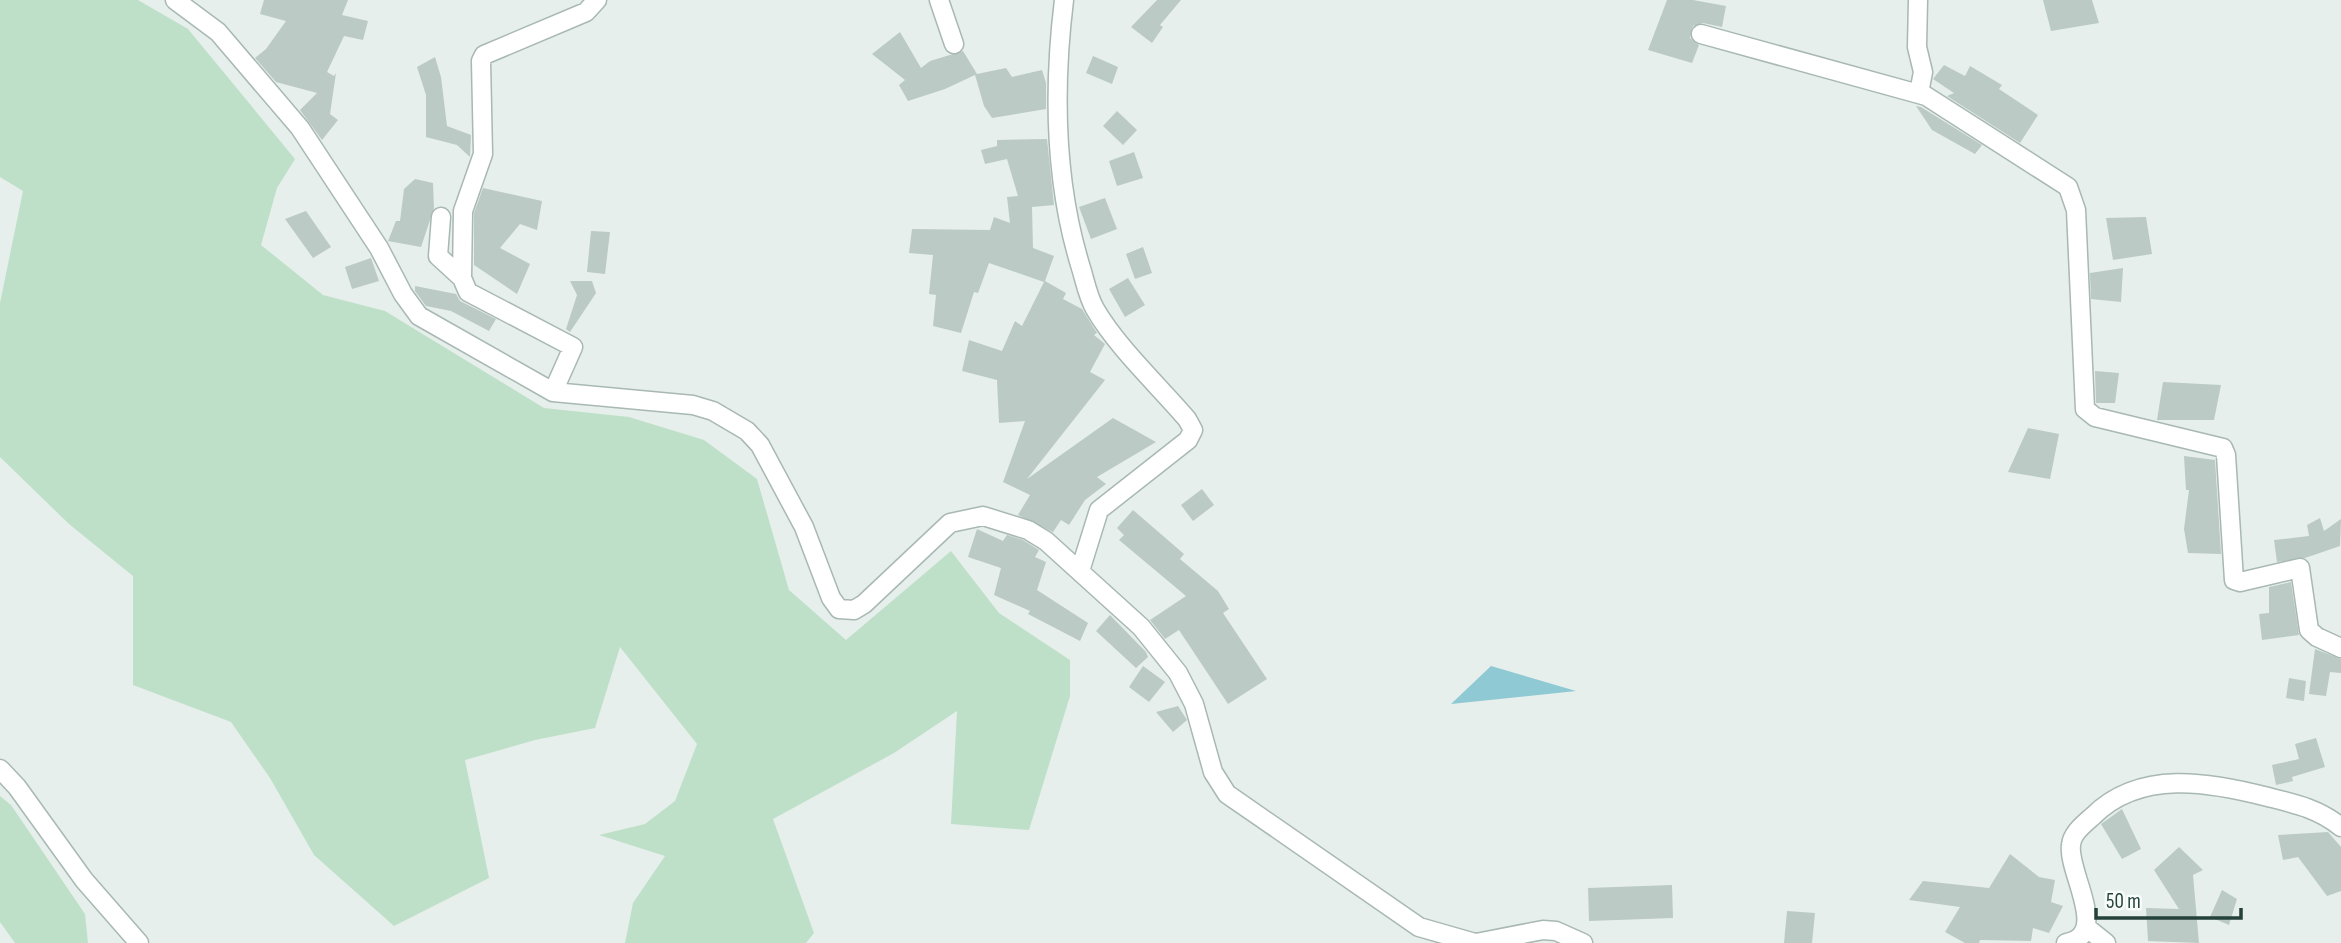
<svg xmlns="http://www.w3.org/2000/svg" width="2341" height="943" viewBox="0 0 2341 943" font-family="'Sofia Sans Condensed',sans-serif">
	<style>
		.green { fill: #bfe0c8 }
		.water { fill: #8ec9d4 }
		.building { fill: #bbcac4 }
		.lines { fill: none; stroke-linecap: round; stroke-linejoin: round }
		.street-casing { stroke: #a8b8b2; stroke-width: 21 }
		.street { stroke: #fff; stroke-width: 18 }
	</style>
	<rect width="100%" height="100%" fill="#e6efeb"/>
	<!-- green -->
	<path class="green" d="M 0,0 L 138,0 L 188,29 L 295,159 L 277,188 L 261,245 L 323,295 L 385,311 L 544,408 L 629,417 L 704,440 L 757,479 L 789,590 L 846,640 L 951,551 L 999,613 L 1070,660 L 1070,696 L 1029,830 L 951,824 L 957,711 L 894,753 L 773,819 L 814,933 L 806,943 L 625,943 L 633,903 L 665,856 L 599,835 L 645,824 L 675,801 L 697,744 L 620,647 L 595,728 L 535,740 L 465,760 L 489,878 L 394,926 L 314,855 L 270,778 L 231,722 L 133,685 L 133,576 L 69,524 L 0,457 L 0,303 L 23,191 L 0,177 Z
		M 0,796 L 11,805 L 85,914 L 88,943 L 15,943 L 0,922 Z"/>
	<!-- water -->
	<path class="water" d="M 1491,666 L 1576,691 L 1451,704 Z"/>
	<!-- building -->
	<path class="building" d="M 264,0 L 348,0 L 342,15 L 368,21 L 363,40 L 344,36 L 327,72 L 334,76 L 336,73 L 330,114 L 338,120 L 322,140 L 300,110 L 317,93 L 276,82 L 255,58 L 266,49 L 286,21 L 260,14 Z
		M 1157,0 L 1181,0 L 1160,25 L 1163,27 L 1152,43 L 1131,27 Z
		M 1667,0 L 1693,0 L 1726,6 L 1722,27 L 1703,23 L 1693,26 L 1690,38 L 1699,45 L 1692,63 L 1648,50 Z
		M 2043,0 L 2092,0 L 2099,23 L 2051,31 Z
		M 900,32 L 921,68 L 930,61 L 963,51 L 977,74 L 1006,68 L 1012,77 L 1042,70 L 1046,83 L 1046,109 L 992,118 L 984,106 L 975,75 L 945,89 L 908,101 L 899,85 L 905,80 L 872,54 Z
		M 1093,56 L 1118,67 L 1112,84 L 1086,73 Z
		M 435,57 L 441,77 L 447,126 L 471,135 L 470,157 L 457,145 L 426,137 L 426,95 L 417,67 Z
		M 1944,65 L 1965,76 L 1970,66 L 2002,85 L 1999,89 L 2038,115 L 2020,143 L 1947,96 L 1954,93 L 1933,79 Z
		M 1916,106 L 1921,107 L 1982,145 L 1975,154 L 1932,130 Z
		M 1117,111 L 1137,130 L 1123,145 L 1103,126 Z
		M 1047,139 L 1054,205 L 1032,207 L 1033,248 L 1054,256 L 1045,281 L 1066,293 L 1063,299 L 1082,309 L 1097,333 L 1094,335 L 1105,344 L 1090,372 L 1105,380 L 1027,479 L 1113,418 L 1156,442 L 1097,477 L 1106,484 L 1085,500 L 1069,525 L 1061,520 L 1053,532 L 1018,515 L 1030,495 L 1003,482 L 1025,421 L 999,423 L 997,380 L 962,371 L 969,340 L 1002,351 L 1015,321 L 1022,326 L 1044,282 L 989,263 L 978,293 L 974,292 L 961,333 L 933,326 L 936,295 L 929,294 L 933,255 L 909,253 L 912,229 L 990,230 L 994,217 L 1010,223 L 1007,197 L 1018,196 L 1007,159 L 985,164 L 981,150 L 997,146 L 997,140 Z
		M 1134,152 L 1143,178 L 1117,186 L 1109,161 Z
		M 415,179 L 433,183 L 434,208 L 421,247 L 388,241 L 396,221 L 400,221 L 404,189 Z
		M 483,188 L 542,201 L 537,230 L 520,224 L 500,248 L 530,264 L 517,294 L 474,265 L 474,213 Z
		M 1105,198 L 1117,229 L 1091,239 L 1079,207 Z
		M 306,211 L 331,247 L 313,258 L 285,219 Z
		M 2146,217 L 2152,254 L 2113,260 L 2106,218 Z
		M 591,231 L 610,232 L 605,274 L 587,272 Z
		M 1143,247 L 1152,273 L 1135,279 L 1126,254 Z
		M 371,258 L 379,281 L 352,289 L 345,267 Z
		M 2123,268 L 2121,302 L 2091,299 L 2090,273 Z
		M 1128,278 L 1145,305 L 1125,317 L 1109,289 Z
		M 570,281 L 592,281 L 596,293 L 570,332 L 566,329 L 577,295 Z
		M 415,286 L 456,294 L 460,301 L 496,319 L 489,331 L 451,311 L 426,306 L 415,291 Z
		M 2095,371 L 2119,373 L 2115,403 L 2096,403 Z
		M 2163,382 L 2221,385 L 2214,420 L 2157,420 Z
		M 2028,428 L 2059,434 L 2050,479 L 2008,472 Z
		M 2184,456 L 2215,460 L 2221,554 L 2188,553 L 2184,529 L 2189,490 L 2186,490 Z
		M 1202,489 L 1214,505 L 1193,521 L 1181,505 Z
		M 1133,510 L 1184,554 L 1180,559 L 1218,591 L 1229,609 L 1223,613 L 1267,679 L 1228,704 L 1179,630 L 1165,639 L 1150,620 L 1186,596 L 1119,540 L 1124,535 L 1117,528 Z
		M 2320,518 L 2324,531 L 2341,519 L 2340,546 L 2305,558 L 2277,562 L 2274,540 L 2309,536 L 2307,525 Z
		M 977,529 L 1003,541 L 1007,535 L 1023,540 L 1039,550 L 1035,557 L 1046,562 L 1037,590 L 1088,623 L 1080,641 L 1028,614 L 1030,611 L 994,595 L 1001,568 L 968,557 Z
		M 2291,582 L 2299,635 L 2262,640 L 2259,614 L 2269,613 L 2269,587 Z
		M 1110,615 L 1146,652 L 1148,657 L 1136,668 L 1096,631 Z
		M 2315,649 L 2341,659 L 2341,673 L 2330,672 L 2326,696 L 2309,694 Z
		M 1143,666 L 1165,682 L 1149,702 L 1129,687 Z
		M 2289,678 L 2306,681 L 2304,701 L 2286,698 Z
		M 1178,706 L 1187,720 L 1173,732 L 1156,712 Z
		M 2316,738 L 2325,767 L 2292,777 L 2293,781 L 2276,785 L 2272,765 L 2299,759 L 2295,744 Z
		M 2122,809 L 2141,849 L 2122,859 L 2101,824 Z
		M 2328,832 L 2341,847 L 2341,891 L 2327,896 L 2298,857 L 2283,860 L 2278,835 Z
		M 2179,847 L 2203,870 L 2193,875 L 2199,943 L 2148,941 L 2146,908 L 2179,909 L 2154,870 Z
		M 2010,854 L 2039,877 L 2055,880 L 2051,902 L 2063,906 L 2049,933 L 2033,928 L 2031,941 L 1980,940 L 1979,943 L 1965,943 L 1945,932 L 1960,907 L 1909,900 L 1923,881 L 1989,888 Z
		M 1672,885 L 1673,918 L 1589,921 L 1588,888 Z
		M 2222,890 L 2237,899 L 2229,925 L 2210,917 Z
		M 1787,911 L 1815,913 L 1812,943 L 1784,943 Z"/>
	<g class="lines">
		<!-- street casing -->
		<g class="street-casing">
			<path id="street" d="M 175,0 L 218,32 L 300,128 L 379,248 L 403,294 L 419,316 L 553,392 L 693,405 L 713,411 L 747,431 L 760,445 L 804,527 L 831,598 L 839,609 L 854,610 L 864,604 L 950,523 L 983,516 L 1028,530 L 1046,541 L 1141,627 L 1178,673 L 1194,704 L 1213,772 L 1227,794 L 1419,927 L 1475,943
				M 939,0 L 954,44
				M 1064,0 C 1053,90 1054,181 1081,268 C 1085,281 1088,297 1095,309 C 1117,347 1158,385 1187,419 L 1193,430 L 1188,440 L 1099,510 L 1080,571
				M 1918,0 L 1917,47 L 1923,72 L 1919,93
				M 1701,34 L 1926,96 L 2068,187 L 2076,210 L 2085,409 L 2095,417 L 2223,448 L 2226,455 L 2234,580 L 2240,582 L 2300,568 L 2309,630 L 2317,637 L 2341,648
				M 441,217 L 438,256 L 462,278
				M 553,392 L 573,347 L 468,292 L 462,278 L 463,211 L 483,154 L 481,61 L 484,55 L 586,12 L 597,0
				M 0,769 L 17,787 L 84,880 L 139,943
				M 2086,927 L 2106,943
				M 1476,943 L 1543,930 L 1556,931 L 1583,943
				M 2066,943 C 2111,935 2067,872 2071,845 C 2072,833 2084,824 2093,816 C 2140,769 2210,782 2268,797 C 2296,804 2319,809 2341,827"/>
		</g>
		<!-- street -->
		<use href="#street" class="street"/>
	</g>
	<!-- scale -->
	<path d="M2096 908v10h145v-10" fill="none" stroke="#24423a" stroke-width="3.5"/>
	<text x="2106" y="908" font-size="21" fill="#24423a" stroke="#f7fbf9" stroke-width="5" paint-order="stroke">50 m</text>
</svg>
